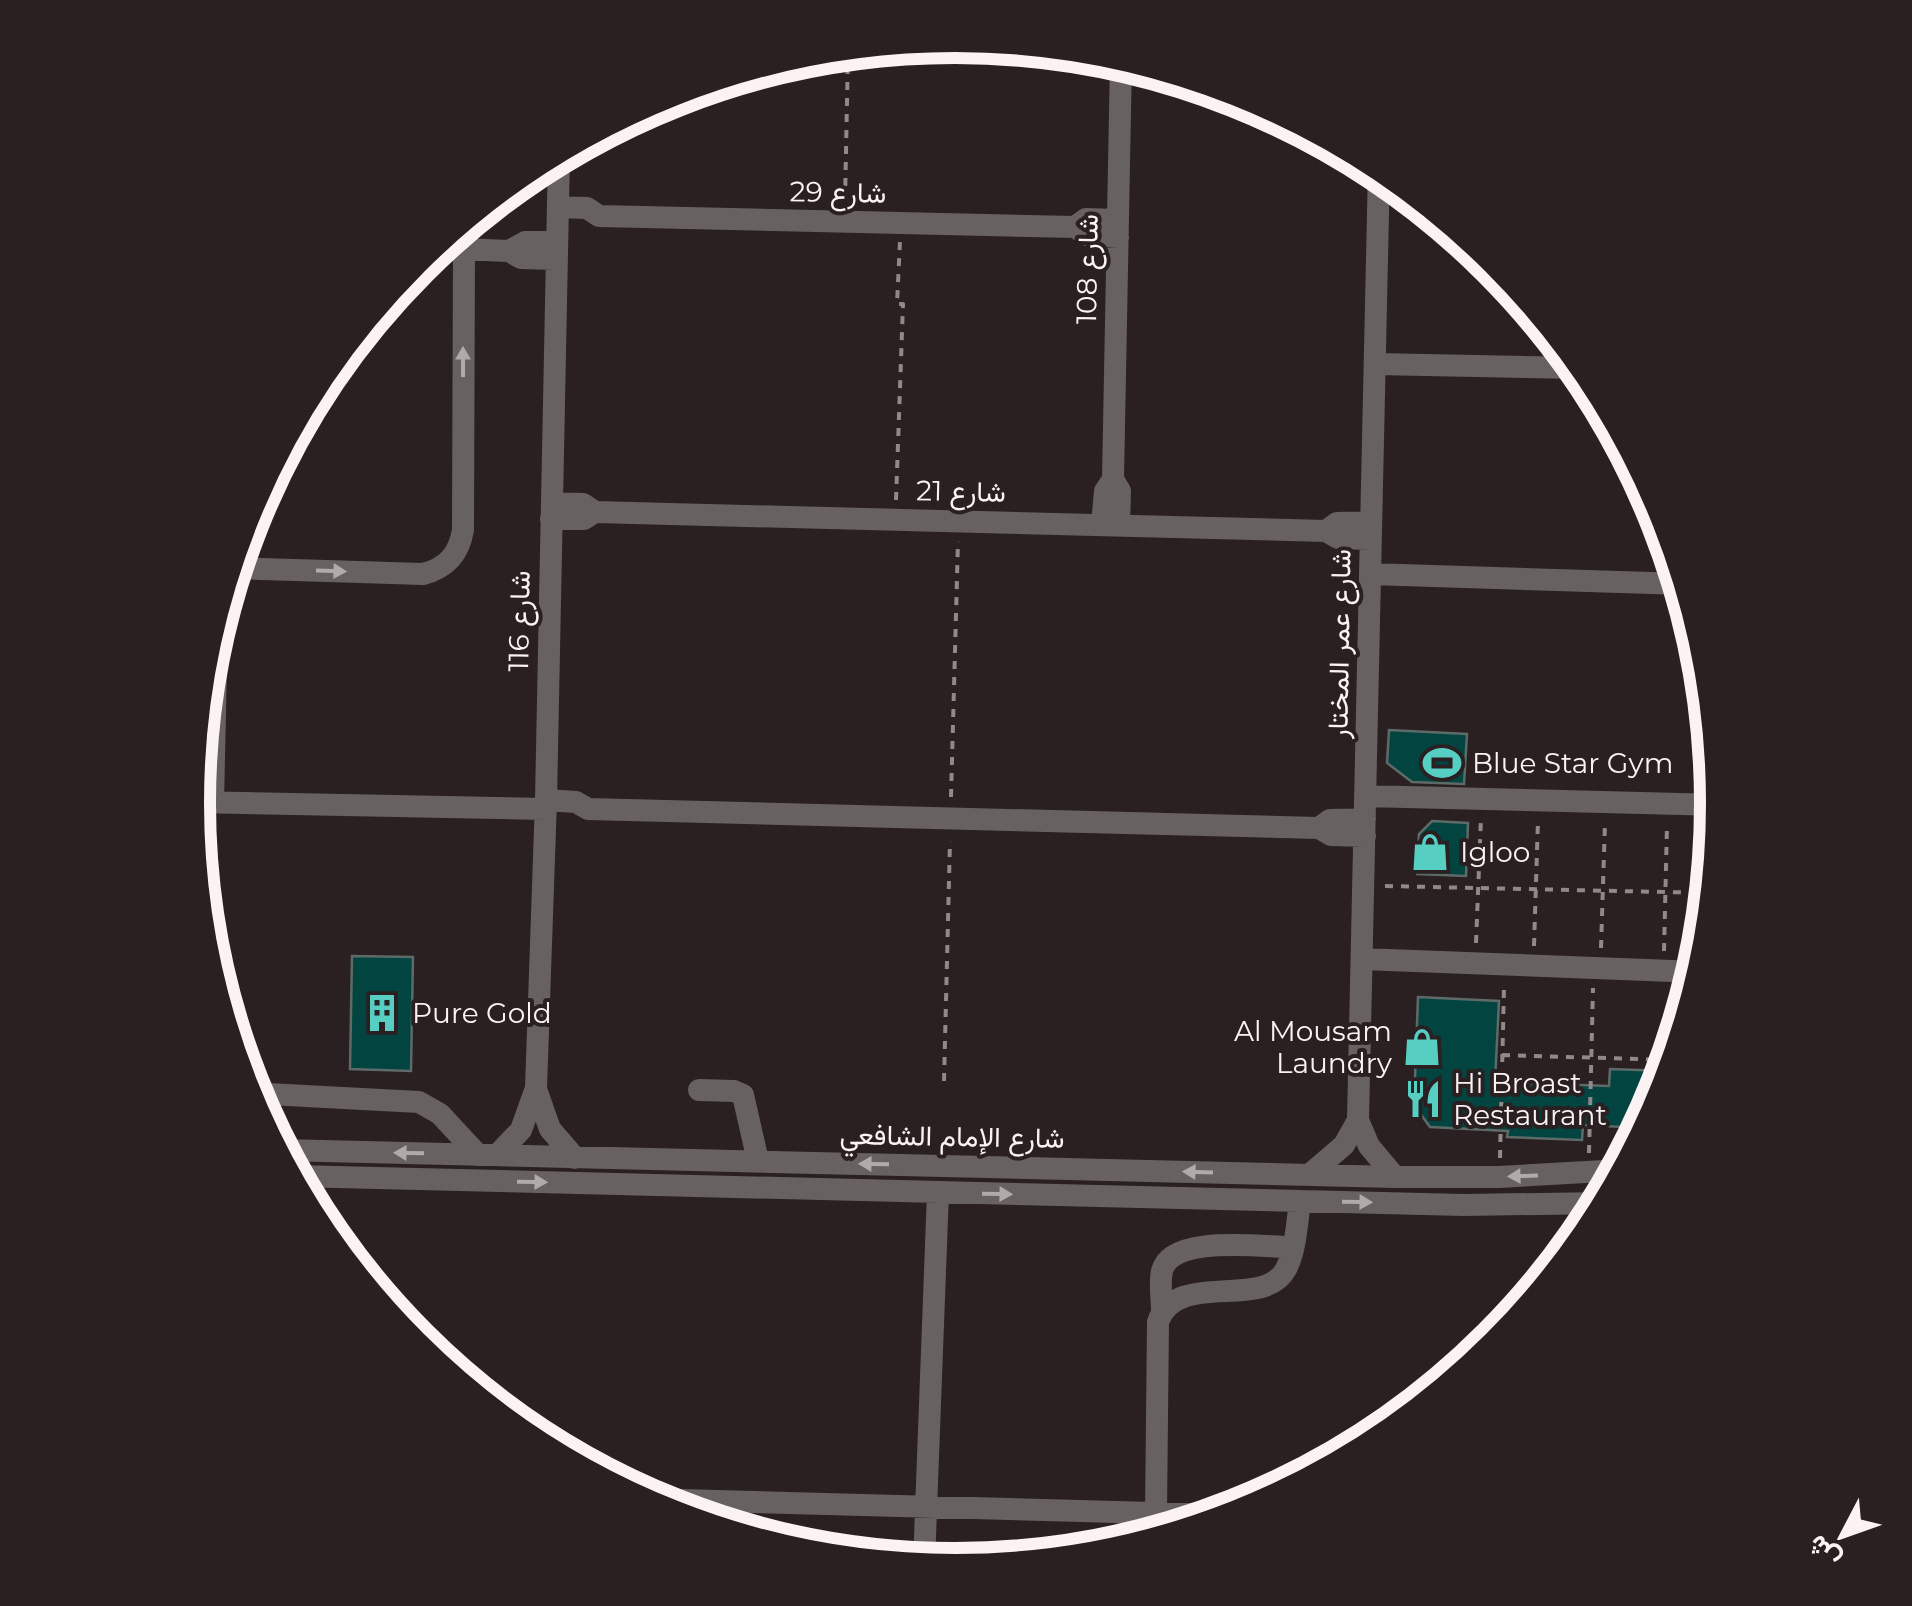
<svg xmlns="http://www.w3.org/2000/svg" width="1912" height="1606" viewBox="0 0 1912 1606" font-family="Montserrat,Vazirmatn,sans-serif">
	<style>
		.building { fill: #024540; stroke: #5d6a68; stroke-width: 2.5 }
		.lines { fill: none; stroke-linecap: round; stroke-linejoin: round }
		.path { stroke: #92888a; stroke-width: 4; stroke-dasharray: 8 8; stroke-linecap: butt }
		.minor { stroke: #676162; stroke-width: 22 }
		.oneway { fill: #b0aaaa }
		.labels { text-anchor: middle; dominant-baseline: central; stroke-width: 8; stroke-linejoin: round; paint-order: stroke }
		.street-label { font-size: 28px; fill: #faf2f3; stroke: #2a1f21 }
		.poi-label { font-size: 28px; fill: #faf2f3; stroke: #2a1f21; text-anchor: start }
		.rim { fill: none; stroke: #faf2f3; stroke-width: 12 }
	</style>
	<rect width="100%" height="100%" fill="#2a1f21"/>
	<!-- building -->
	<path class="building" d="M 1389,730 L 1467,734 L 1464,784 L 1412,782 L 1387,763 Z
		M 1432,821 L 1468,823 L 1466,876 L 1417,874 L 1419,834 Z
		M 352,956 L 413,957 L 411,1071 L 350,1069 Z
		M 1418,997 L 1499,1001 L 1495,1082 L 1609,1086 L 1610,1069 L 1668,1071 L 1661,1096 L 1644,1128 L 1583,1125 L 1582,1140 L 1507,1137 L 1508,1131 L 1430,1127 L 1414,1105 Z"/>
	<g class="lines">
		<!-- path -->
		<path class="path" d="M 845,202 L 848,51
			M 896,500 L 903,304 L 897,304 L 900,241
			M 951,797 L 958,541
			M 1385,886 L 1710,893
			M 1476,943 L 1481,818
			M 1534,946 L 1538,820
			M 1601,948 L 1605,823
			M 1664,951 L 1667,825
			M 1502,1055 L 1671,1060
			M 944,1081 L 950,841
			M 1589,1153 L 1593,988
			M 1500,1158 L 1504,987"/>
		<!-- minor -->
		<path class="minor" d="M 1379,168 L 1358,1120 L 1369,1146 L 1395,1177
			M 558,207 L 587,208 L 599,216 L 1075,227 L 1087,235 L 1118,237
			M 1075,227 L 1086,219 L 1118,220
			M 435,248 L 509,251 L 521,258 L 557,259
			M 509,251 L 525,242 L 557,242
			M 1375,364 L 1581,368
			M 1113,479 L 1120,491 L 1119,525
			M 552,503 L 583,504 L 595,512 L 1326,531 L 1338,538 L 1371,539
			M 551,519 L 584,519 L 595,512
			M 1102,525 L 1105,491 L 1113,479 L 1121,60
			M 1326,531 L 1337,523 L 1371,522
			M 234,568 L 423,574 C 447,568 459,554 463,530 L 464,249
			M 1371,574 L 1683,584
			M 209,651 L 216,667 L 213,803
			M 1366,796 L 1719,805
			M 546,800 L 576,802 L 588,809 L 1319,828 L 1331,835 L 1365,836
			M 193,802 L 545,809
			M 1319,828 L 1330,820 L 1365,819
			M 1362,959 L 1698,972
			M 699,1090 L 734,1091 L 743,1095 L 758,1161
			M 537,1092 L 550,1129 L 575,1158
			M 251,1093 L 419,1102 L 440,1114 L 478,1155
			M 281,1150 L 1395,1177 L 1499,1177 L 1621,1170
			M 497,1155 L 521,1130 L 536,1088 L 546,800 L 559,154
			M 1309,1175 L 1344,1145 L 1358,1120
			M 295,1176 L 1464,1205 L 1603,1203
			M 1162,1310 C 1162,1298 1159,1283 1162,1271 C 1171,1234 1262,1247 1292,1247
			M 646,1499 L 1226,1515
			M 1156,1513 L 1158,1322 C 1176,1269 1264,1311 1286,1269 C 1296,1250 1297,1222 1300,1201
			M 924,1563 L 938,1192"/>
	</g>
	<!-- one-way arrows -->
	<defs><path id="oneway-solid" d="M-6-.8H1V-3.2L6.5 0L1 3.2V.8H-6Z" transform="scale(2.5)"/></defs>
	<g class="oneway">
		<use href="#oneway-solid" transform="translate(463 362) rotate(-90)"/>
		<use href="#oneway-solid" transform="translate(331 571) rotate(2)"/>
		<use href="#oneway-solid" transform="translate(409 1153) rotate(-179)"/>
		<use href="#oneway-solid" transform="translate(874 1164) rotate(-179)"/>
		<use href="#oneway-solid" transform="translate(1198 1172) rotate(-178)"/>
		<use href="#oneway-solid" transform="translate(1523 1176) rotate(178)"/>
		<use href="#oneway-solid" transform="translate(532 1182) rotate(1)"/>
		<use href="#oneway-solid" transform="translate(997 1194) rotate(1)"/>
		<use href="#oneway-solid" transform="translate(1357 1202) rotate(1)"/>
	</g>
	<!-- icons -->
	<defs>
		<g id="stadium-bare" transform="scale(3)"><path d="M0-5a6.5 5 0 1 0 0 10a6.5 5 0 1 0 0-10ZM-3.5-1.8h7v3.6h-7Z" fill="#57cec2" stroke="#2a1f21" stroke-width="2.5" paint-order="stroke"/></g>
		<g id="shop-bare" transform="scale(3)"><path d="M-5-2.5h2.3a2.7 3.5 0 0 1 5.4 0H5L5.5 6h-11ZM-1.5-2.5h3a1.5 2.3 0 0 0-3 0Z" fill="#57cec2" stroke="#2a1f21" stroke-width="2.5" paint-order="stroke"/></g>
		<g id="building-bare" transform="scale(3)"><path d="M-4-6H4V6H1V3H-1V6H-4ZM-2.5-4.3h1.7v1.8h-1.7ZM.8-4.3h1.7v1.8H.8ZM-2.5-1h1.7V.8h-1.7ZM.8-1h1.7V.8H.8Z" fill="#57cec2" stroke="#2a1f21" stroke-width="2.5" paint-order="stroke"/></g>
		<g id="restaurant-bare" transform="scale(3)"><path d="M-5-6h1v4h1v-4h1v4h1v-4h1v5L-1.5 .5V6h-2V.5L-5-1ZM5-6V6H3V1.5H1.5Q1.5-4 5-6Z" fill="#57cec2" stroke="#2a1f21" stroke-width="2.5" paint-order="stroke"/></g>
	</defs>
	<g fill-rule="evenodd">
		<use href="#stadium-bare" x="1442" y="763"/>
		<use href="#shop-bare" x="1430" y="852"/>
		<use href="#building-bare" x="382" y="1013"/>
		<use href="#shop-bare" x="1422" y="1047"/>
		<use href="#restaurant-bare" x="1423" y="1099"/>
	</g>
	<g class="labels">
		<!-- street labels -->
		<g class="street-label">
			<text transform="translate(838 192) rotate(1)">شارع 29</text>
			<text transform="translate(1087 269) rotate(-89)">شارع 108</text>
			<text transform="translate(961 491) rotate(1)">شارع 21</text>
			<text transform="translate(519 621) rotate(-89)">شارع 116</text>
			<text transform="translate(1339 644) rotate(-89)">شارع عمر المختار</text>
			<text transform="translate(952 1136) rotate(1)">شارع الإمام الشافعي</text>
		</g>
		<!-- poi labels -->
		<g class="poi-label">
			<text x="1472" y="763">Blue Star Gym</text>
			<text x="1460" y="852">Igloo</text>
			<text x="412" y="1013">Pure Gold</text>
			<text x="1392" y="1031" text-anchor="end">Al Mousam<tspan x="1392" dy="32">Laundry</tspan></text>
			<text x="1453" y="1083">Hi Broast<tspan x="1453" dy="32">Restaurant</tspan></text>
		</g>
	</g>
	<!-- crop -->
	<path d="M0 0H1912V1606H0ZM210 803a745 745 0 1 1 1490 0a745 745 0 1 1-1490 0Z" fill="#2a1f21" fill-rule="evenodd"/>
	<path class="rim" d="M210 803a745 745 0 1 1 1490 0a745 745 0 1 1-1490 0Z"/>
	<!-- north arrow -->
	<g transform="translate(1842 1536) rotate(229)" stroke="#2a1f21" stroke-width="8" paint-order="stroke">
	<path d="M0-8L18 38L0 25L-18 38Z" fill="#faf2f3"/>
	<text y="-15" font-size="28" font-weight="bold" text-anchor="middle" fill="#faf2f3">ش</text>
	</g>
</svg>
